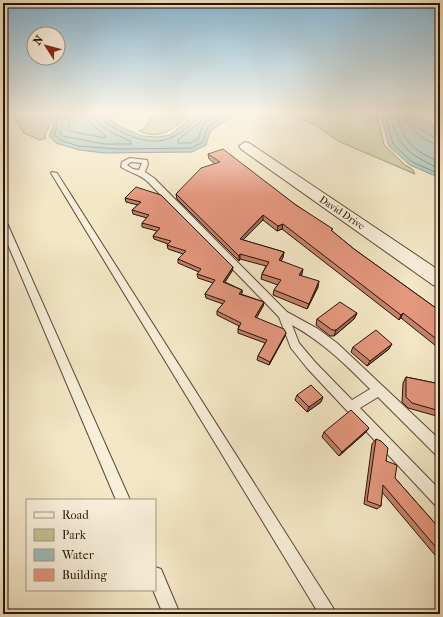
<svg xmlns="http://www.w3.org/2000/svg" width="443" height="617" font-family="'IM FELL French Canon',serif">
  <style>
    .green { fill: #c1c491; stroke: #746b4c }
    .water { fill: #9cbfb8; stroke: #6d7a71 }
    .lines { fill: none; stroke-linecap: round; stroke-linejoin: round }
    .shore { stroke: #616860; stroke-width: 1 }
    .service-casing { stroke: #5a4737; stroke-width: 2 }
    .minor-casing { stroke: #5a4737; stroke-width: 2 }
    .service { fill: #f8efda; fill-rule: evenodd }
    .minor { fill: #f8efda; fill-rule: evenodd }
    .wall { fill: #c3826c; stroke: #261207 }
    .shaded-wall { fill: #9f6a58; stroke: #261207 }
    .building { fill: #e3977d; stroke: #261207 }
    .labels { text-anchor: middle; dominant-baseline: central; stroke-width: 3; stroke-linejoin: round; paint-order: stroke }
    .far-street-label { font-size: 10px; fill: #261207; stroke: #f8efda }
  </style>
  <rect width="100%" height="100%" fill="#f4e7c6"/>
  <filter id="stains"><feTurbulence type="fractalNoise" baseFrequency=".005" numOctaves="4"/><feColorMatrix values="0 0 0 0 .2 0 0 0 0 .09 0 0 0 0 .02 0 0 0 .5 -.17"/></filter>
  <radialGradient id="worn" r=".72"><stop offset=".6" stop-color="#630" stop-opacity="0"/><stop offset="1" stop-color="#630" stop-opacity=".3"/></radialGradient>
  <path class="green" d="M3,112H39L50,125L44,136L46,138L40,140L24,133C19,125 14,113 3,114Z
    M154,112H193C177,126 161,142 139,131L144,129Z
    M288,112H376L384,145L405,165L412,169L415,174L338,141L315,125Z"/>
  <path class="water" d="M44,112H99L119,126L142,136L158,137L170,135L198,112H238L210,131L206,145L192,152L104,153L79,150L56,143L49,136L54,125Z
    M380,112H417L440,131V178L410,165L389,146Z"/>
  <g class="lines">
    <path class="shore" d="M49,112L58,124L54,135L63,141L78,146L118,149L191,148L203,142L207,128L231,112
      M55,112L63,123L60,134L62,136L104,144H131L130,141C116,134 97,129 92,112
      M63,112L68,120L69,131L105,138V135L89,122L86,112
      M97,112C101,121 110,125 118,130C143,143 165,148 188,126C193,122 197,118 200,112
      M205,112L202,120L178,140V143H190L198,139L203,124L222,112
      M384,112L393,144L412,162L440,174
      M389,112C398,147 408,154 440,169
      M396,112C403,142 412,150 440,162
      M404,112C407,128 424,142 440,145
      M410,112C413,125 427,136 440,139"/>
    <defs>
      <path id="service" d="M130,158L147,160L148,164L145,172L154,178L287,312L318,329L337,343L440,440V456L435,454L378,397L360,408L440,490V507L435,505L307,368L291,348L279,317L148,182C138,173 132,174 121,167L122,162ZM131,162L142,163L139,170L133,169L127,165ZM292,325C323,342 345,364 370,389L352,400L315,362L299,343Z
        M52,172L57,173L337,614H319L51,173Z
        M3,221L7,223L130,500H116L3,233Z
        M155,567L161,569L180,614H163L153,590H155Z"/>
      <path id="minor" d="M245,142L249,143L440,271V287L433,285L241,149L239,146Z"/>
    </defs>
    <use href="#service" class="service-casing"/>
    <use href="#minor" class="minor-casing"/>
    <use href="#service" class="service"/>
    <use href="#minor" class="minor"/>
  </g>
  <path class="wall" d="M208,154L296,205L333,232L354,249L440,311V343L436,346L401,318L399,320L282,229L277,231L263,220L243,240L284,252L283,257L281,261L302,274L301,276L318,287L307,309L273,295L274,290L278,285L261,279L262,274L266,266L240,259L239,261L177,199L176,194L215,164L209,159Z
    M136,187L233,267L232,271L225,282L242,290V293L241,294L264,302L263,306L256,318L286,333L285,336L269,365L257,360L258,356L265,343L238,333V329L239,326L217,315V311L223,304L206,298L205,294L213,283L198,278L197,274L199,272L178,263V259L183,254L168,249L167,245L168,244L154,239L153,236L157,231L142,227V223L147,218L133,214L132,210L138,205L126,202L125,198Z
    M357,313L354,319L334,336H330L316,325L317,319Z
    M353,347L389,349L367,366L351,352Z
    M406,377L440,384V417L408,408L402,402L403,383Z
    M297,395L321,402L307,412L295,400Z
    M369,428L365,433L339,456L322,437L324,432Z
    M376,439L395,478L440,529V561L382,492L381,506L377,509L364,504L372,444Z"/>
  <path class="shaded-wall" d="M263,215V220L239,244L240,239Z
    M283,224L282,229L277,231L278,226Z
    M284,252L283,257L279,265V260Z
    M240,254V259L239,261V256Z
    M233,267L232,271L223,285V282Z
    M303,269L302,274L298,280L299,275Z
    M319,281L318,287L307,309L309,304Z
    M242,290V293L239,297V294Z
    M264,302L263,306L255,321V317Z
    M357,313L354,319L334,336L336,330Z
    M403,313L401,318L399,320L401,315Z
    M286,333L285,336L269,365L270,362Z
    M439,341H440V343L436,346Z
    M392,344L389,349L367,366L370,361Z
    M323,397L321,402L307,412L309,407Z
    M369,428L365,433L339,456L342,452Z"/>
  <path class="building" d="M223,149L296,205L333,229L331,230L354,249L440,311V341H439L403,313L401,315L283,224L278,226L263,215L240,239L284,252L279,260L303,269L299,275L319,281L309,304L274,290L281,280L262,274L269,262L240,254L239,256L176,194L201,168L220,162L208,154Z
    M136,187L161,195L233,267L223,282L242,290L239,294L264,302L255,317L284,329L286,333L270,362L258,356L267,340L238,329L241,323L217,311L225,301L205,294L215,280L197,274L201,269L178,259L186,251L167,245L171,241L153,236L160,228L142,223L149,215L132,210L141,202L125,198Z
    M340,302L357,313L336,330H332L317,319Z
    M376,330L392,344L370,361L353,347Z
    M406,377L440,384V411L412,403L406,397Z
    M311,385L323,397L309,407L297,395Z
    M351,410L369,428L342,452L324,432Z
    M376,439L381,441L388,448L386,461L397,465L395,478L440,529V552L383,485L381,506L367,501Z"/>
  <linearGradient id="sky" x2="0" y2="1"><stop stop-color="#89b8d5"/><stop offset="0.57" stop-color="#faf4e5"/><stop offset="1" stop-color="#faf4e5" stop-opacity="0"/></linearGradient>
  <rect width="443" height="198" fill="url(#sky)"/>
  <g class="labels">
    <g class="far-street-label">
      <text transform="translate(342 213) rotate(34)">David Drive</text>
    </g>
  </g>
  <rect width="443" height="617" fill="none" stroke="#f4e7c6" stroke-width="16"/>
  <rect x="4" y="4" width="435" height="609" fill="none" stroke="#261207" stroke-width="2"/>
  <rect x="8" y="8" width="427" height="601" fill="none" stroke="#261207"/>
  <rect x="26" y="499" width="130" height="92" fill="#f8efda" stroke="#a49786"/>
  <rect x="34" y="512" width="20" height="6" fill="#f8efda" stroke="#a49786"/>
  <text x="62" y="519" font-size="12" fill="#261207">Road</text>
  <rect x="34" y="529" width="20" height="12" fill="#c1c491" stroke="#a49786"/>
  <text x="62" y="539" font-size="12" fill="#261207">Park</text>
  <rect x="34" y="549" width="20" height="12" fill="#9cbfb8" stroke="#a49786"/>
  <text x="62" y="559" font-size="12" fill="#261207">Water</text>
  <rect x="34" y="569" width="20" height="12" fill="#e3977d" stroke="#a49786"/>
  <text x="62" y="579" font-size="12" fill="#261207">Building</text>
  <g transform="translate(46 46) rotate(306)"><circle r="19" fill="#f8efda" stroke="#a49786"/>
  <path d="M0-3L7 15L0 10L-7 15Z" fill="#8f2418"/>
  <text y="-6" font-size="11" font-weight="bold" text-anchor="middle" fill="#261207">N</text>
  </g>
  <rect width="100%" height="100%" filter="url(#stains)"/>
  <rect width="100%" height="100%" fill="url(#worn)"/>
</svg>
